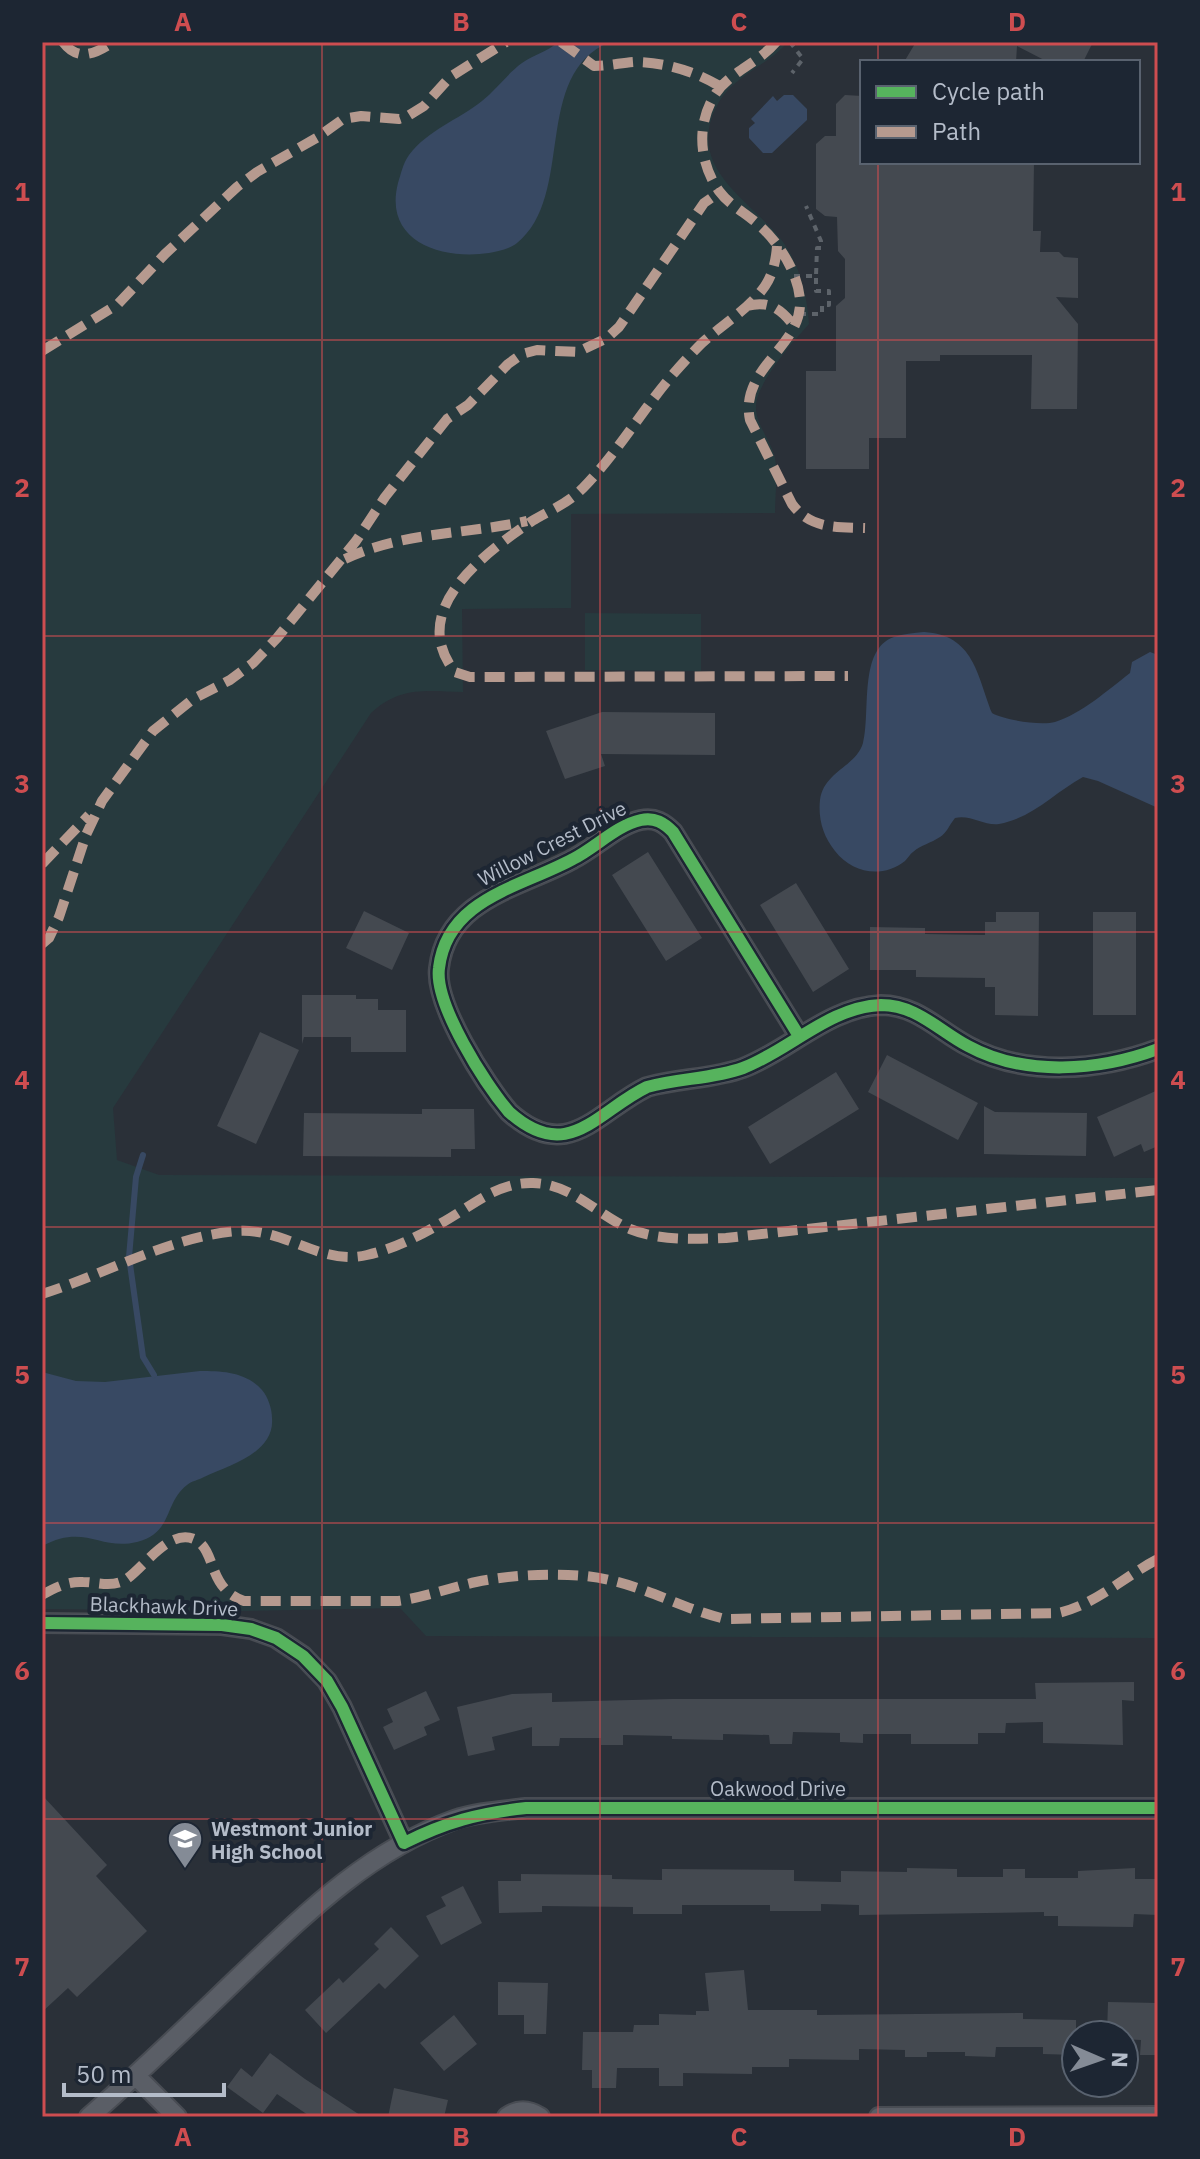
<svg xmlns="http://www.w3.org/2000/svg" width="1200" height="2159" font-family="'IBM Plex Sans',sans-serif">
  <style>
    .green { fill: #273a3e }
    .water { fill: #384963 }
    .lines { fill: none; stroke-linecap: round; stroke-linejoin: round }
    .stream { stroke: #384963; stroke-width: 6 }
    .building { fill: #444950 }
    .minor-casing { stroke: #484c53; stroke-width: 22 }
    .path { stroke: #5d636a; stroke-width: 4; stroke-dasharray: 6 6; stroke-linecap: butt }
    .minor { stroke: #5a5e66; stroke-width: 18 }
    .quiet { stroke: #b69a8f; stroke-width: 10; stroke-dasharray: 20 10; stroke-linecap: butt }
    .cycleway-casing { stroke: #1d2633; stroke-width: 17 }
    .cycleway { stroke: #56b35d; stroke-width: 12 }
    .grid { fill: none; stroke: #ce4d50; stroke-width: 2; stroke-opacity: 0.55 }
    .labels { text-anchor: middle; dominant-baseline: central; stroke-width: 8; stroke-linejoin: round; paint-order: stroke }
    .street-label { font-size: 20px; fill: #b4bcc9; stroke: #1d2633 }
    .poi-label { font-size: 20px; font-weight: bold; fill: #b4bcc9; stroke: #1d2633; text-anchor: start }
    .neatline { fill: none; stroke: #ce4d50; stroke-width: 3 }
    .grid-label { font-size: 26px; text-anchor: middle; font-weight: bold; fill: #ce4d50 }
  </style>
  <rect width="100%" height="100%" fill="#2a3038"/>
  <path class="green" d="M42,42H788C769,64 733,77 719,102C683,165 746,197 780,238C799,262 807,294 809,324C793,342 757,382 756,406C755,424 771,440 775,458C778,475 775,496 775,513L571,514V608L462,609L463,692C426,691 400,686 371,713L113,1108L117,1160L159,1175L1158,1178V1638L426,1636L400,1608L241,1611L42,1609Z
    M585,613L701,614V671L585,670Z"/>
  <path class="water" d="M558,42H610C531,74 576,196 517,243C510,249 498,251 489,253C442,260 383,242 398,183C401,174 403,163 409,155C428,130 458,120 482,101C496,90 507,74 522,63C533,55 547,52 558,42Z
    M784,95H793L807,109V120L772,153H763L749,138V128L755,123L751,119L773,96L777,101Z
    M924,632C974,635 977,675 992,713C1004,720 1041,726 1055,722C1081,714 1108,690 1130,673L1132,662L1150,652L1158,655V808L1098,781L1083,777C1055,792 1033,818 999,824C984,826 970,814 955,818C950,824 946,834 940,837C931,843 921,845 913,852C910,854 908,858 905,861C882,879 852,873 835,851C823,836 818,819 820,800C824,771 856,767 863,743C871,713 858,649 894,637C903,634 914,633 924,632Z
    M200,1371C223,1371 246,1372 262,1390C268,1397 272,1409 272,1418C275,1453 230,1465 204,1477C199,1480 191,1481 187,1485C163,1504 174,1532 137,1542C100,1551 85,1523 42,1546V1372L76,1381L105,1382Z"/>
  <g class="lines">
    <path class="stream" d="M143,1155L136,1177L129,1257L143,1357L154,1375"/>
  </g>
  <path class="building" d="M916,42H1093L1083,62H1048L1017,46L1016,62H904Z
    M845,95L862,96V162H1034L1033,231H1041L1040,252H1059L1064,257L1078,258V298L1056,297L1078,324L1077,409H1031L1032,355H940V361H906V438H869V469H806V371H836V306L845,298V259L838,251L837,217L825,216L816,209V144L825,136H836V104Z
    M602,712L715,713V755L601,754L605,766L565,779L546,731Z
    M648,852L702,938L666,961L612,875Z
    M796,883L849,969L813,992L760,905Z
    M364,911L409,933L392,970L346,948Z
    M996,912H1039L1038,1016L995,1015V987H985V978L916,977V970H870V927L925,928V934L985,935V922H996Z
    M1093,912H1136V1015H1093Z
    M302,995H356V999H378V1010H406V1052H351V1037H304L302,1044Z
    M260,1032L299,1050L256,1144L217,1126Z
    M887,1055L978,1103L958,1140L868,1092Z
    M836,1072L859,1109L770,1164L748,1127Z
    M1158,1090V1146L1144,1152L1141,1144L1114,1157L1097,1117Z
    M984,1106L995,1112L1087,1113L1086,1156L984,1154Z
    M422,1109H474L475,1149H451V1157L303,1156L304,1113L422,1114Z
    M1134,1682V1701L1122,1700L1123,1745L1043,1743V1722L1006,1723L1005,1733H978V1744H911V1734H863V1743L840,1742V1733L793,1732L792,1744H770L769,1735L723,1734V1740L672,1739V1736L623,1735V1745H601V1738H560L559,1746H532V1727L492,1737L495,1750L468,1756L457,1707L512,1694L552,1693V1702L672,1699H1036L1035,1683Z
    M426,1691L440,1720L424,1727L427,1735L394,1750L383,1727L393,1722L387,1709Z
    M42,1795L107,1865L96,1876L147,1931L77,1997L68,1988L42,2012Z
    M907,1868L957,1869V1877H1003V1869H1025V1878H1078V1871L1135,1868V1879H1158V1915L1134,1914L1133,1927L1058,1926V1916H1044V1912L859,1915V1905L821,1904V1911H770V1905H682V1914H633V1907L542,1906V1912L499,1913L498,1881H521V1874L612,1875V1879L662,1880V1869L794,1870V1881L841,1882V1871L907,1872Z
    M463,1886L482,1923L441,1945L426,1916L446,1906L441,1897Z
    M391,1927L419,1956L385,1989L379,1983L326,2033L305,2010L339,1978L343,1983L379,1949L374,1944Z
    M744,1970L748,2010H817V2015L1023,2013V2019L1076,2020V2055L1043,2054V2047H996L995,2057L965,2056V2052H927V2057H905V2050L859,2049V2060L789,2059V2067H752V2074L683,2073V2086H659V2068H617L616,2088H592V2070H582L583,2032H633L634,2025H659V2014L696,2015V2011H709L705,1973Z
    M498,1982L548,1983L546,2034H524V2015H498Z
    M1108,2002L1158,2003V2055H1140L1141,2040L1124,2039V2035H1107Z
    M454,2015L477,2044L444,2071L420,2043Z
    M270,2053L305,2079L363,2117H311L277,2094L263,2113L227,2087L241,2068L252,2077Z
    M394,2088L448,2100L444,2117H388Z"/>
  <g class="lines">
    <defs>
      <path id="minor" d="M799,1036L673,832C664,823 655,817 641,820C617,825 595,848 573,859C522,887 447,898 439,968C434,1004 485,1084 509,1112C568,1165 597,1111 647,1087C679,1078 713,1079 743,1068C790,1050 829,1007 881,1005C917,1005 939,1031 968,1046C1025,1077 1099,1071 1158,1049
        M42,1623L222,1625L251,1629L276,1638L303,1656L327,1681L342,1707L404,1843
        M136,2076L177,2117
        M89,2117C141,2072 190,2024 240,1976C304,1915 368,1851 454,1820C477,1812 502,1811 526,1808H1158
        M507,2117C518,2109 529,2110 540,2117
        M879,2117L1158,2116"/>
    </defs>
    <use href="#minor" class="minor-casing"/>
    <path class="path" d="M790,42L803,59L792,73
      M794,276H816L817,248H821V241L806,206
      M800,314H822V305H829V291H816V277"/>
    <use href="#minor" class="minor"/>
    <path class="quiet" d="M63,42C78,62 95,54 113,42
      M561,42L594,66C608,66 620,63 633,62C664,62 695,71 721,87
      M776,42C758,64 726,73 713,98C696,128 700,164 719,191C730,206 748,214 761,227C780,244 799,275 800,301C802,347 739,368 750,420L792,504C810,529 836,527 865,528
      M777,246C776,260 773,274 765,286C749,309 723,324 702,343C691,354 679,367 669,379C639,415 616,454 583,488C567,504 550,510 532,521C485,553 406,610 455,672L470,677L848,676
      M747,306C769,300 781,309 794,326
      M42,351L118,304L165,254L237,187L257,172L318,137L343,119L361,116L399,119L408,116L424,106L450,77L506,42
      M345,559C405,531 464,535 527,521
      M42,864L89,815
      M42,944L49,938L59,917L86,835L102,801L153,731L193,699L230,680L253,663L277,638L356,541L385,497L447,419L468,405L508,364L522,354L537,350L578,352L607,338L619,327L704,203L720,192
      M42,1294C106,1274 171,1236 238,1231C285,1228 321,1266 367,1255C394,1249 421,1235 445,1221C473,1205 498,1182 533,1183C572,1184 596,1214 630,1229C660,1241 694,1239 726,1238L1158,1190
      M42,1595C54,1588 68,1581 83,1582C97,1582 111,1588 125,1580C143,1569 170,1526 196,1540C217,1552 207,1588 244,1601H398C425,1597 449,1588 476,1582C510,1575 550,1573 585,1576C637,1581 676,1607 725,1619L1058,1613C1095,1605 1125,1576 1158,1559"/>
    <defs>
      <path id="cycleway" d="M799,1036L673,832C664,823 655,817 641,820C617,825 595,848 573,859C522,887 447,898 439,968C434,1004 485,1084 509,1112C568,1165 597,1111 647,1087C679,1078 713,1079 743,1068C790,1050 829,1007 881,1005C917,1005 939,1031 968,1046C1025,1077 1099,1071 1158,1049
        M42,1623L222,1625L251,1629L276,1638L303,1656L327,1681L342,1707L404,1843C446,1822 479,1813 526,1808H1158"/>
    </defs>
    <use href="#cycleway" class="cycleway-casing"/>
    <use href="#cycleway" class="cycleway"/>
  </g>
  <path class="grid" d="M322,42V2117M600,42V2117M878,42V62M878,162V2117M42,340H1158M42,636H1158M42,932H1158M42,1227H1158M42,1523H1158M42,1819H1158"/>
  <defs>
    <symbol id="school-pin" viewBox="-11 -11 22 30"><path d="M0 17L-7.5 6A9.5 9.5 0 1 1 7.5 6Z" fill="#848b96" stroke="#1d2633"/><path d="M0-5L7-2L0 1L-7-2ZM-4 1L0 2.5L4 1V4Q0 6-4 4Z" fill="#fff"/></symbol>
  </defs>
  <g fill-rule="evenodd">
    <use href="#school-pin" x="165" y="1819" width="40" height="54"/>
  </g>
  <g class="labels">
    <g class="street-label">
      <text transform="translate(552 843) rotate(-27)">Willow Crest Drive</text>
      <text transform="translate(164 1606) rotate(2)">Blackhawk Drive</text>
      <text x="778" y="1788">Oakwood Drive</text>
    </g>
    <g class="poi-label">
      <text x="211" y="1828">Westmont Junior<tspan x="211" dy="23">High School</tspan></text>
    </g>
  </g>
  <rect width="1200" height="2159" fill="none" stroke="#1d2633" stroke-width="88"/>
  <rect x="860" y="60" width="280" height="104" fill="#1d2633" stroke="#59626f" stroke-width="2"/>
  <rect x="876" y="86" width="40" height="12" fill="#56b35d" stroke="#59626f" stroke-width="2"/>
  <text x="932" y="100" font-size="24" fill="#b4bcc9">Cycle path</text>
  <rect x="876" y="126" width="40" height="12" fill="#b69a8f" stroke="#59626f" stroke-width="2"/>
  <text x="932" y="140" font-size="24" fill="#b4bcc9">Path</text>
  <g transform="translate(1100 2059) rotate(92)"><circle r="38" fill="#1d2633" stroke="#59626f" stroke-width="2"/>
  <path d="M0-6L14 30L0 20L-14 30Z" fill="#848b96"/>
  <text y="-12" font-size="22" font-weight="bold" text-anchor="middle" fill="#b4bcc9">N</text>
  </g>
  <path d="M64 2083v12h160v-12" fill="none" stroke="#b4bcc9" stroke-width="4"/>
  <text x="76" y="2083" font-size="24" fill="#b4bcc9" stroke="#1d2633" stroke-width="6" paint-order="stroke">50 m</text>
  <rect x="44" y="44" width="1112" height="2071" class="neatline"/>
  <g class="grid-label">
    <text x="183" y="31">A</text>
    <text x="461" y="31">B</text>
    <text x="739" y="31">C</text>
    <text x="1017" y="31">D</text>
    <text x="22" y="201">1</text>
    <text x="1178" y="201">1</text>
    <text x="22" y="497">2</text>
    <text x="1178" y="497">2</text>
    <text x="22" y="793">3</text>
    <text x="1178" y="793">3</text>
    <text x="22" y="1089">4</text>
    <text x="1178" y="1089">4</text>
    <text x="22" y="1384">5</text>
    <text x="1178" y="1384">5</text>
    <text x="22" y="1680">6</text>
    <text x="1178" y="1680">6</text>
    <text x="22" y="1976">7</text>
    <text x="1178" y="1976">7</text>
    <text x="183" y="2146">A</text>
    <text x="461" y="2146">B</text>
    <text x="739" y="2146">C</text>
    <text x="1017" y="2146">D</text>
  </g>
</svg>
